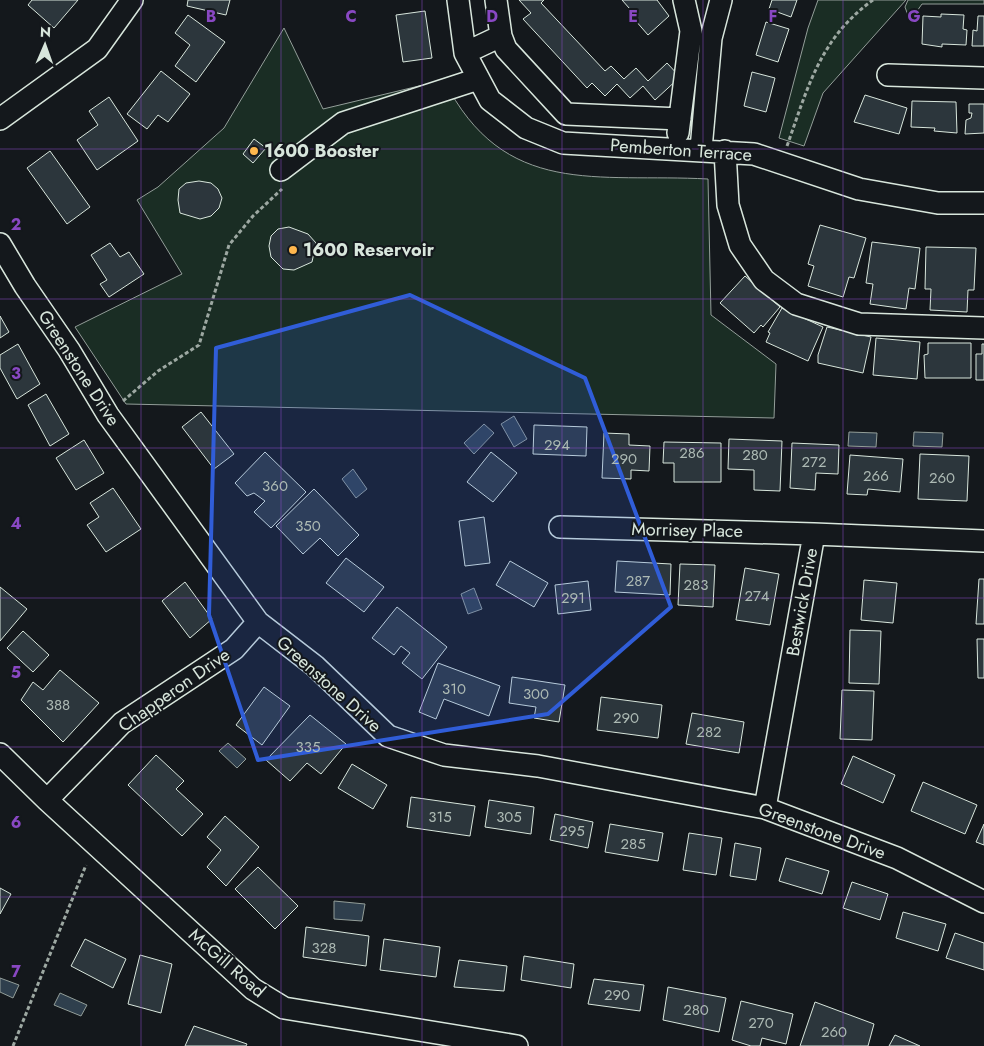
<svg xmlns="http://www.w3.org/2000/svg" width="984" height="1046" font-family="Jost,sans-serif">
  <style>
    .green { fill: #1a2d24; stroke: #939e99 }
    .water { fill: #2f3f4d; stroke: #939e99 }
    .building { fill: #2c363c; stroke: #d8e6dc }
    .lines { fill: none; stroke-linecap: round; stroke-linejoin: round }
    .minor-casing { stroke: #d8e6dc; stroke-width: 24 }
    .path { stroke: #9da8a2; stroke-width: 3; stroke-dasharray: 4 2.5; stroke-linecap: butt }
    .minor { stroke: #14181c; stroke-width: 21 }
    .marked { fill: #305dd8; fill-opacity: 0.2; stroke: #305dd8; stroke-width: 4; stroke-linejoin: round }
    .grid { fill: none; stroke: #8948c3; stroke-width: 1; stroke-opacity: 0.55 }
    .poi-dot { fill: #ffb74d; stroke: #14181c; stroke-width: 2 }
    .labels { text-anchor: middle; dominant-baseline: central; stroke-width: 4; stroke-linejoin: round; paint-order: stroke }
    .number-label { font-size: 15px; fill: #adbab4 }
    .street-label { font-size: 18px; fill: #d8e6dc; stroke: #14181c }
    .poi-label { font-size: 18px; font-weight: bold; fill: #d8e6dc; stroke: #14181c; text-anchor: start }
    .grid-label { font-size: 16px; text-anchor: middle; font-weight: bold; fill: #8948c3; stroke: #14181c; stroke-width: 4; stroke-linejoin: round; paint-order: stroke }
  </style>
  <rect width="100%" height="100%" fill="#14181c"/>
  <path class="green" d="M818,0H906L823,93L804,146L779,138L808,28Z
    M908,0H984V4H922L910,21L905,7Z
    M284,28L323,109L444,80C504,199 597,173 708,179L711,315L776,364L774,418L126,404L75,327L182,274L137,200L158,187L224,128Z"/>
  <path class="water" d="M514,416L527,439L514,447L501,424Z
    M484,424L494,433L474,454L464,443Z
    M849,432L877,433L876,447L848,446Z
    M914,432L943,433L942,447L913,446Z
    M353,469L367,489L356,498L342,479Z
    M474,588L482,609L468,614L461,594Z
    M228,743L246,759L237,768L219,751Z
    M334,901L365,904L362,921L334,919Z
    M0,978L19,985L13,998L0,992Z
    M60,993L87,1005L81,1016L54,1005Z"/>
  <path class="building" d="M32,0H78L54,28L28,5Z
    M188,0H230L226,15L187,6Z
    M519,0H544L541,3L605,71L611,66L624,79L636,68L648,81L667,63L680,77L655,100L643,86L630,98L617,84L605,96L592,83L587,88L523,19L531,13Z
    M622,0H657L669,16L648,35L635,20L637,17Z
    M772,0H797L791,17L769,9Z
    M425,11L432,58L403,62L396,15Z
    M941,14L964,15L963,29L967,30L966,45L942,44V47L922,44L923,16L941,17Z
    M188,15L225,42L196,82L175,66L190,45L175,33Z
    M978,16H984V46H972L973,30L977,31Z
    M766,22L789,29L778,62L756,55Z
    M161,71L190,94L168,122L158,115L147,129L127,114Z
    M752,72L775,78L766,112L744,106Z
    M865,95L907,108L899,134L854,122Z
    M109,97L138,141L97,170L77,140L98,125L89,111Z
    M912,101L956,102L957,133L934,131L935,128L911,127Z
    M969,104H984V133L965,134L966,120L971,118L972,113H969Z
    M254,139L266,148L253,163L243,154Z
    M50,151L90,207L67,224L27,168Z
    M199,181L211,183L218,189L222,198L219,208L211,216L200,219L180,213L178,200L179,189L186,183Z
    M820,225L866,238L854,278L849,277L843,297L808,286L814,266L808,264Z
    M289,227L308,234L316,243L312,262L294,270L283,269L271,257L269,246L271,236L278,229Z
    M872,242L920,248L915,289L909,288L906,309L870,304L873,284L866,283Z
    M110,243L120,257L129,252L144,274L109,297L100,284L107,280L91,255Z
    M926,247L976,248L974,290H968L967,312L930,310L931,289H925Z
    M745,276L780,307L763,327L761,325L754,333L720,303Z
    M782,308L823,327L808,361L766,342L770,333L768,332Z
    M0,316L9,332L0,338Z
    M827,327L871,337L863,373L818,363V355Z
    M876,338L920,342L917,379L873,375Z
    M928,343H971V378H925L924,355L928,354Z
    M18,344L40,384L17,399L0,368V355Z
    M982,344H984V380H976V354H982Z
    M46,394L69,434L50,446L28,405Z
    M201,412L234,454L214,469L182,427Z
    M534,425L587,427L586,456L533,454Z
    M604,433L629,434V445L650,446L649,471L631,470V479L602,478Z
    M729,439L782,441L780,491L754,490V470L728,469Z
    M84,440L104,473L76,490L56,458Z
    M664,442L721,443V482H674V463H663Z
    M792,443L839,445L838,474L816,473L815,490L790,488Z
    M265,452L306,492L271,528L254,512L265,501L254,493L247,496L235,483Z
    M491,452L517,473L493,502L467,482Z
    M920,454L969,456L967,501L918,499Z
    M850,455L903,459L900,492L868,489L867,495L847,494Z
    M113,488L141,529L106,552L87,525L99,517L90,503Z
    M314,489L359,535L338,556L320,538L303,554L276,526Z
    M484,517L490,563L465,566L459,521Z
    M346,558L384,587L364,612L326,583Z
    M510,561L548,583L534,607L496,585Z
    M617,561L671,564L670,595L615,592Z
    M680,564L715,565L713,607L678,605Z
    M745,568L779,574L770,625L736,620Z
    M979,579H984V624H976Z
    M864,580L897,583L893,623L861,620Z
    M588,581L591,610L558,614L555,585Z
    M185,582L212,619L190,638L162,601Z
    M0,587L27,609L0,641Z
    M397,607L447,647L422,679L402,663L410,653L401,646L394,655L372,638Z
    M850,630L881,631L879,684L849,683Z
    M23,631L49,655L33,672L7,648Z
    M977,639H984V678H978Z
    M438,663L500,686L489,716L444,699L436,719L419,712Z
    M60,670L99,703L63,742L21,700L33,682L43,690Z
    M512,677L565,685L559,722L534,718L536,707L509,703Z
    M264,687L290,706L262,745L236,725Z
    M842,690L874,691L872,740L840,739Z
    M601,697L662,705L658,738L597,730Z
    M692,713L744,722L739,753L686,744Z
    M310,715L346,744L321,774L307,763L290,781L266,760Z
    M156,755L184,781L176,789L203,814L182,836L128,785Z
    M853,756L895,775L883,803L841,784Z
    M352,764L387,785L373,809L338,788Z
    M923,782L977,805L965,834L911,811Z
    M411,797L475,806L470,836L407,827Z
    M489,800L534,807L531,834L485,827Z
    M555,814L593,822L588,848L550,840Z
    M225,816L259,847L226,886L207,867L221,850L207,837Z
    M610,824L663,833L658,861L605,852Z
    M984,824V845L976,842Z
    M689,833L722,838L716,875L683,870Z
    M735,843L761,848L756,880L730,876Z
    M786,858L829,871L822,894L779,881Z
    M258,867L298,906L275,929L235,889Z
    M852,882L888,894L880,920L843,908Z
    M0,888L11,894L0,914Z
    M903,912L946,924L938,951L896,938Z
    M306,927L369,936L366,966L303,957Z
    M955,933L984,943V970L946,958Z
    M85,939L126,959L113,988L71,966Z
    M384,939L440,947L436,977L380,970Z
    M140,955L172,964L161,1013L128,1004Z
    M524,956L574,964L571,988L521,980Z
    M459,960L507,966L504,991L454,987Z
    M594,979L644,985L640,1011L588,1004Z
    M668,987L726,998L719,1032L663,1020Z
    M741,1001L793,1014L786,1044L762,1038L760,1046H751L732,1040Z
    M815,1002L874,1024L868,1046H800Z
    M194,1026L247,1044L246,1046H185Z
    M895,1035L920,1046H889Z"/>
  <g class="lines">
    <defs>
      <path id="minor" d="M458,0L465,53L490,100L526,128L563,143L754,154L859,189L938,203H984
        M496,0L501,36L506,49L566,114L680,119
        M465,53L501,36
        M888,75L984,78
        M0,119L97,49L132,0
        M678,133L691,31L684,0
        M701,149L711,38L721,0
        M725,151L728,205L740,245L764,280L796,304L859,324L984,328
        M281,170L343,123L478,79
        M0,244L25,286L69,350L108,415L258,622L315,666L388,736L444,755L538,766L765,808L897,858L984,902
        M560,527L814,534
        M0,754L47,800L253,989L284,1008L517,1046
        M47,800L122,723L234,649L258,622
        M765,808L814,534L984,541"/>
    </defs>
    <use href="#minor" class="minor-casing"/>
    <path class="path" d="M787,146C808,87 820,38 873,0
      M123,401L158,371L199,345L229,245L253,216L282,189
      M13,1046L86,865"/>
    <use href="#minor" class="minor"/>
  </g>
  <path class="marked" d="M410,295L585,378L671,607L548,714L258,760L209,615L216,348Z"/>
  <path class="grid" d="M141,0V1046M281,0V1046M422,0V1046M562,0V1046M703,0V1046M843,0V1046M0,149H984M0,299H984M0,448H984M0,598H984M0,747H984M0,897H984"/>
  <g class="poi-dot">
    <circle cx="254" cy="151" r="5"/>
    <circle cx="293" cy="250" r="5"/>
  </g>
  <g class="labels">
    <g class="number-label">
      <text x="557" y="445">294</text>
      <text x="692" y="453">286</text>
      <text x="755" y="455">280</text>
      <text x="624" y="459">290</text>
      <text x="814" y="462">272</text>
      <text x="876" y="476">266</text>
      <text x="942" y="478">260</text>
      <text x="275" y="486">360</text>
      <text x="308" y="526">350</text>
      <text x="638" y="581">287</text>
      <text x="696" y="585">283</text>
      <text x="757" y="596">274</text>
      <text x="573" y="598">291</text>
      <text x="454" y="689">310</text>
      <text x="536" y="694">300</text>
      <text x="58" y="705">388</text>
      <text x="626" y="718">290</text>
      <text x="709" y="732">282</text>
      <text x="308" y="747">335</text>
      <text x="440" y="817">315</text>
      <text x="509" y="817">305</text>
      <text x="572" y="831">295</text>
      <text x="633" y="844">285</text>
      <text x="324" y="948">328</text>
      <text x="617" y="995">290</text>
      <text x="696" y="1010">280</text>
      <text x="761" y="1023">270</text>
      <text x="834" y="1032">260</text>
    </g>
    <g class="street-label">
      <text transform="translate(681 150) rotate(4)">Pemberton Terrace</text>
      <text transform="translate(79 368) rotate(57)">Greenstone Drive</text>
      <text transform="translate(687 530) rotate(1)">Morrisey Place</text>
      <text transform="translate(802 602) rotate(-80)">Bestwick Drive</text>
      <text transform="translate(329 684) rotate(42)">Greenstone Drive</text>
      <text transform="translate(174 690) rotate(-35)">Chapperon Drive</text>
      <text transform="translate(822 831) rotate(20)">Greenstone Drive</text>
      <text transform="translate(227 963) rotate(41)">McGill Road</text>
    </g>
    <g class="poi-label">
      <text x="264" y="151">1600 Booster</text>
      <text x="303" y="250">1600 Reservoir</text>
    </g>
  </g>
  <g class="grid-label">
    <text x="211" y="22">B</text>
    <text x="351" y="22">C</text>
    <text x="492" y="22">D</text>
    <text x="633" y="22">E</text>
    <text x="773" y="22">F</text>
    <text x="914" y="22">G</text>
    <text x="16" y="230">2</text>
    <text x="16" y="379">3</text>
    <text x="16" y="529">4</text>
    <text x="16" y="678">5</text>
    <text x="16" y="828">6</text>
    <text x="16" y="977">7</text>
  </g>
  <g transform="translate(45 45) rotate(2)" stroke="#14181c" stroke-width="4" paint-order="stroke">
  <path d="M0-4L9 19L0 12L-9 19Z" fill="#d8e6dc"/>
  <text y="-8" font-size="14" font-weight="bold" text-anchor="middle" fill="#d8e6dc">N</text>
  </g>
</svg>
